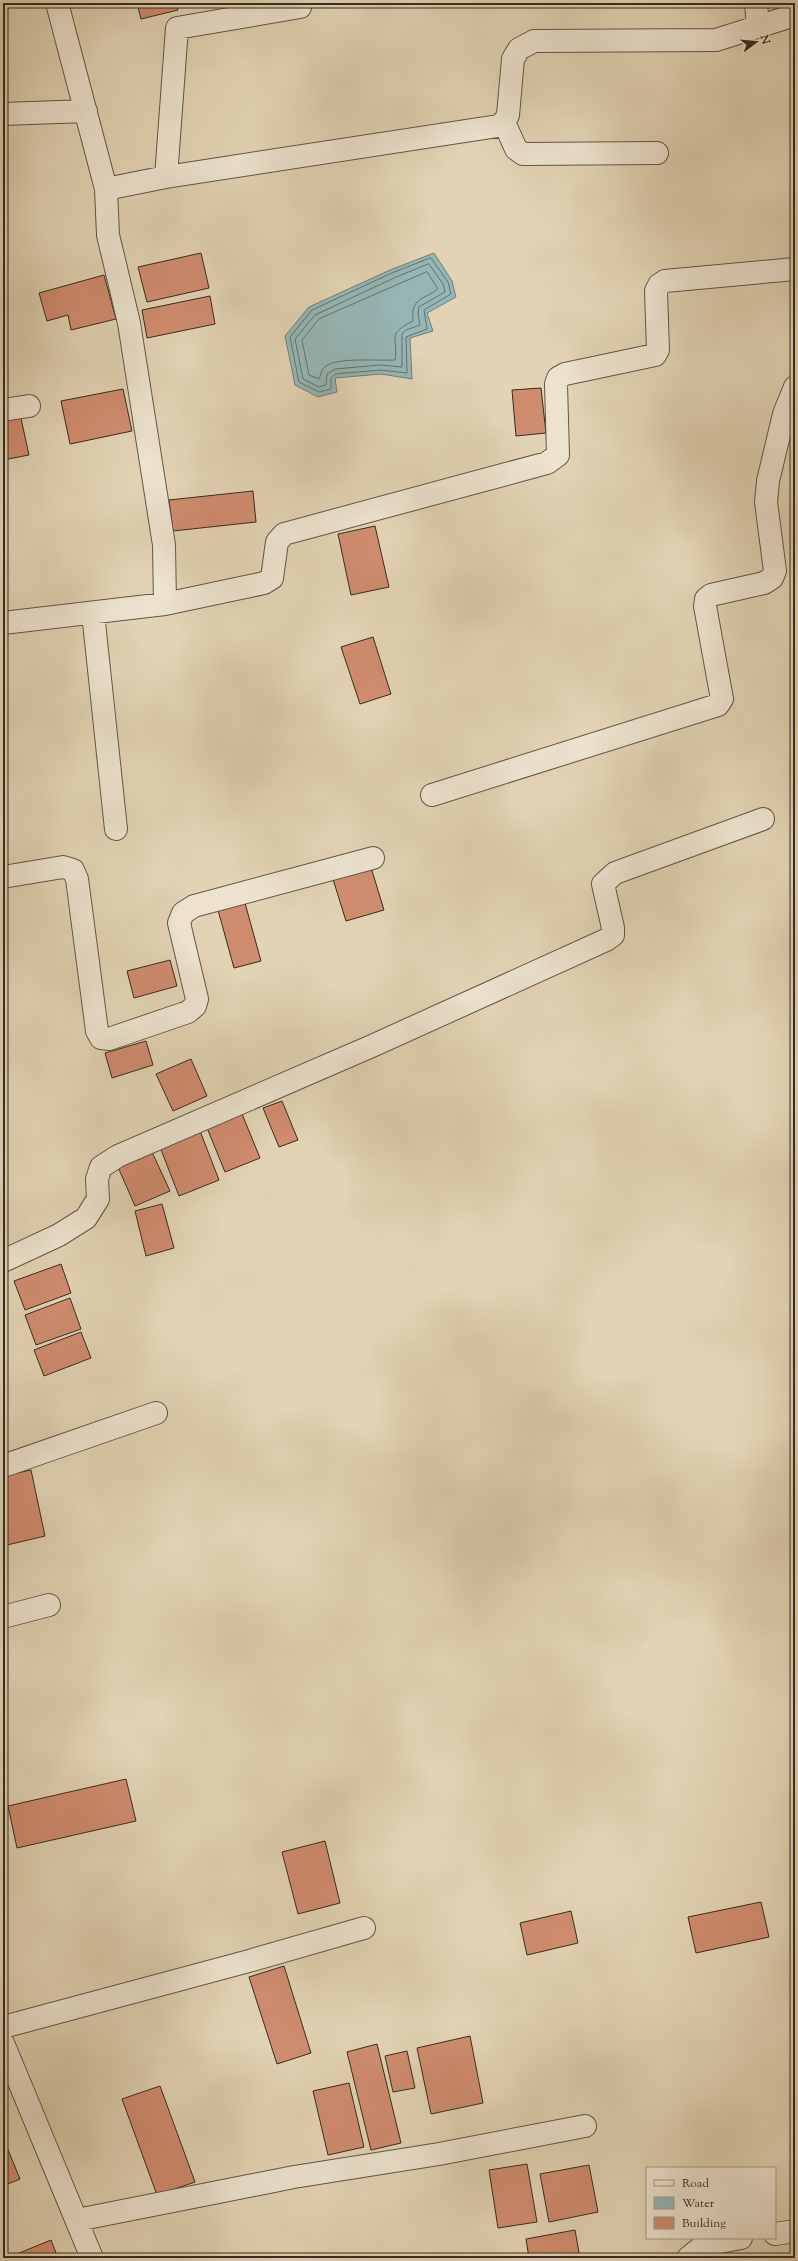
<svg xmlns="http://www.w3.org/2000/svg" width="798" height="2261" font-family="'Sorts Mill Goudy',serif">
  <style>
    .water { fill: #96b6b5; stroke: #6f7f7a }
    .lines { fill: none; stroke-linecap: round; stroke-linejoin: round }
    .shore { stroke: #65716c; stroke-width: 1 }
    .building { fill: #d08c6f; stroke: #342c22 }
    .minor-casing { stroke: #605646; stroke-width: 24 }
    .minor { stroke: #ece2ce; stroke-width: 22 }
  </style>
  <rect width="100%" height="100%" fill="#e2d3b4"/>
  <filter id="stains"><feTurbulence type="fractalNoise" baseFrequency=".005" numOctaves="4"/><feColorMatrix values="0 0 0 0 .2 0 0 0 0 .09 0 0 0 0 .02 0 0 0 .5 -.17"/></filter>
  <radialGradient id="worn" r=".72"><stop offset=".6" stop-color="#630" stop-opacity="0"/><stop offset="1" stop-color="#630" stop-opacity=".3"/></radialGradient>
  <path class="water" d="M434,253L452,281L456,297L427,313L433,331L410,338L412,379L381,374L335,378L337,392L318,397L295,385L285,336L309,307L390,270Z"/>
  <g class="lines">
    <path class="shore" d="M431,258L448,282L451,294L424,310L427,329L406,337L407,373L381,370L335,374L331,378V389L319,392L299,382L290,337L312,310L392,273Z
      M429,264L443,284L445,292L419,307L418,314L420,325L406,330L402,334V367L381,365L335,369L327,374L326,385L319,387L303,379L295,339L315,315L394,278Z
      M427,272L438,289C422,301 411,297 413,321C385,335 399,337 395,360C380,361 338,357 326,366C321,369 321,375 319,379L309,375L302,340L319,319Z"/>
  </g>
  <path class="building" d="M137,3H176L178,10L141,19Z
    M201,253L209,288L147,302L138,267Z
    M104,275L116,319L71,330L68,315L47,321L39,293Z
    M210,296L215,324L147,338L142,310Z
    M541,388L546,433L516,436L512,390Z
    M123,389L132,431L70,444L61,401Z
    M20,414L29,455L3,460V418Z
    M253,491L256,522L173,531L169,500Z
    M375,526L389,587L351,595L338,534Z
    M373,637L391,694L360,704L341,647Z
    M370,864L384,910L346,921L332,876Z
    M245,903L261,961L234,968L218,910Z
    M170,960L177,986L134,998L127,971Z
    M146,1041L153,1065L112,1078L105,1053Z
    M191,1059L207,1096L173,1111L156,1074Z
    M282,1101L298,1140L279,1147L263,1108Z
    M240,1109L260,1158L225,1172L205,1123Z
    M200,1131L219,1180L179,1196L160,1147Z
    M151,1150L170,1191L135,1206L117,1165Z
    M162,1204L174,1248L146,1256L135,1211Z
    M61,1264L71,1293L25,1310L14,1281Z
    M70,1298L81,1329L36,1345L25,1315Z
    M81,1332L91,1358L44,1376L34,1350Z
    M31,1470L45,1536L7,1545L3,1525V1476Z
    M126,1779L136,1821L17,1848L8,1806Z
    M325,1841L340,1903L298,1914L282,1852Z
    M761,1902L769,1937L696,1953L688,1917Z
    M571,1911L578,1943L527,1955L520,1923Z
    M284,1966L311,2053L277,2064L249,1977Z
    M470,2036L483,2103L431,2114L417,2048Z
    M377,2044L401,2143L371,2150L347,2052Z
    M407,2051L415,2088L393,2092L385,2056Z
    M349,2083L364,2147L328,2155L313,2091Z
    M160,2086L195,2182L157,2195L122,2099Z
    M4,2140L20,2179L3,2186V2141Z
    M527,2164L537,2222L498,2228L489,2170Z
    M589,2165L598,2212L549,2222L540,2174Z
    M575,2230L580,2258H529L526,2239Z
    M51,2240L58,2258H7Z"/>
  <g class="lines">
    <defs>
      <path id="minor" d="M57,3L106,189
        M756,3L758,27
        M3,114L86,111
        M504,122L516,149L523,154L657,153
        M166,177L177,28L300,7L301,3
        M3,410L29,406
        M165,604L264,583L272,578L277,542L284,534L547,463L558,455L556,384L558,378L565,374L655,355L658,350L656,291L659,285L665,281L795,269
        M93,613L116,829
        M3,623L165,604L164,545L129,323L108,235L106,189L166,177L498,126L504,122L508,115L513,59L519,49L534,41L716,40L795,15
        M432,795L718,705L722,699L705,606L706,599L711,595L764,583L772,578L775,571L766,502L768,481L784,414L795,387
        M3,877L63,867L73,870L77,879L97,1031L101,1038L109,1039L188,1012L195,1006L197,999L179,923L183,913L194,906L373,858
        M3,1261L59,1235L86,1218L98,1199L97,1179L101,1167L118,1156L372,1046L606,940L613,935V928L603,884L615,873L763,819
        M3,1466L156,1413
        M3,1617L49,1605
        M3,2027L249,1961L364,1928
        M3,2043L92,2258
        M77,2220L294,2177L439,2154L585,2126
        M775,2234L795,2231
        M688,2258L704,2245L741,2238"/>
    </defs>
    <use href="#minor" class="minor-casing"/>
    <use href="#minor" class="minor"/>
  </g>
  <rect width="798" height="2261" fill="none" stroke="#e2d3b4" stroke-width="16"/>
  <rect x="4" y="4" width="790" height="2253" fill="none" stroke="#342c22" stroke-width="2"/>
  <rect x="8" y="8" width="782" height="2245" fill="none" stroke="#342c22"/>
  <rect x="646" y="2167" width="130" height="72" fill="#ece2ce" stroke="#a29989"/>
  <rect x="654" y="2180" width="20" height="6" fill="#ece2ce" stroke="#a29989"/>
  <text x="682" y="2187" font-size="12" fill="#342c22">Road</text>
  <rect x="654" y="2197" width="20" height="12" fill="#96b6b5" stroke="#a29989"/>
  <text x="682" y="2207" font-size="12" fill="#342c22">Water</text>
  <rect x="654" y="2217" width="20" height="12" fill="#d08c6f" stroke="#a29989"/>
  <text x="682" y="2227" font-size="12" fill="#342c22">Building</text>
  <g transform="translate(756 42) rotate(74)" stroke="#ece2ce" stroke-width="3" paint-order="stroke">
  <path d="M0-3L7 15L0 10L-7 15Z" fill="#342c22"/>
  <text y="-6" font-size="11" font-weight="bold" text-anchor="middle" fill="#342c22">N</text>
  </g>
  <rect width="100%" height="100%" filter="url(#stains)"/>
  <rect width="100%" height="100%" fill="url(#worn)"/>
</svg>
